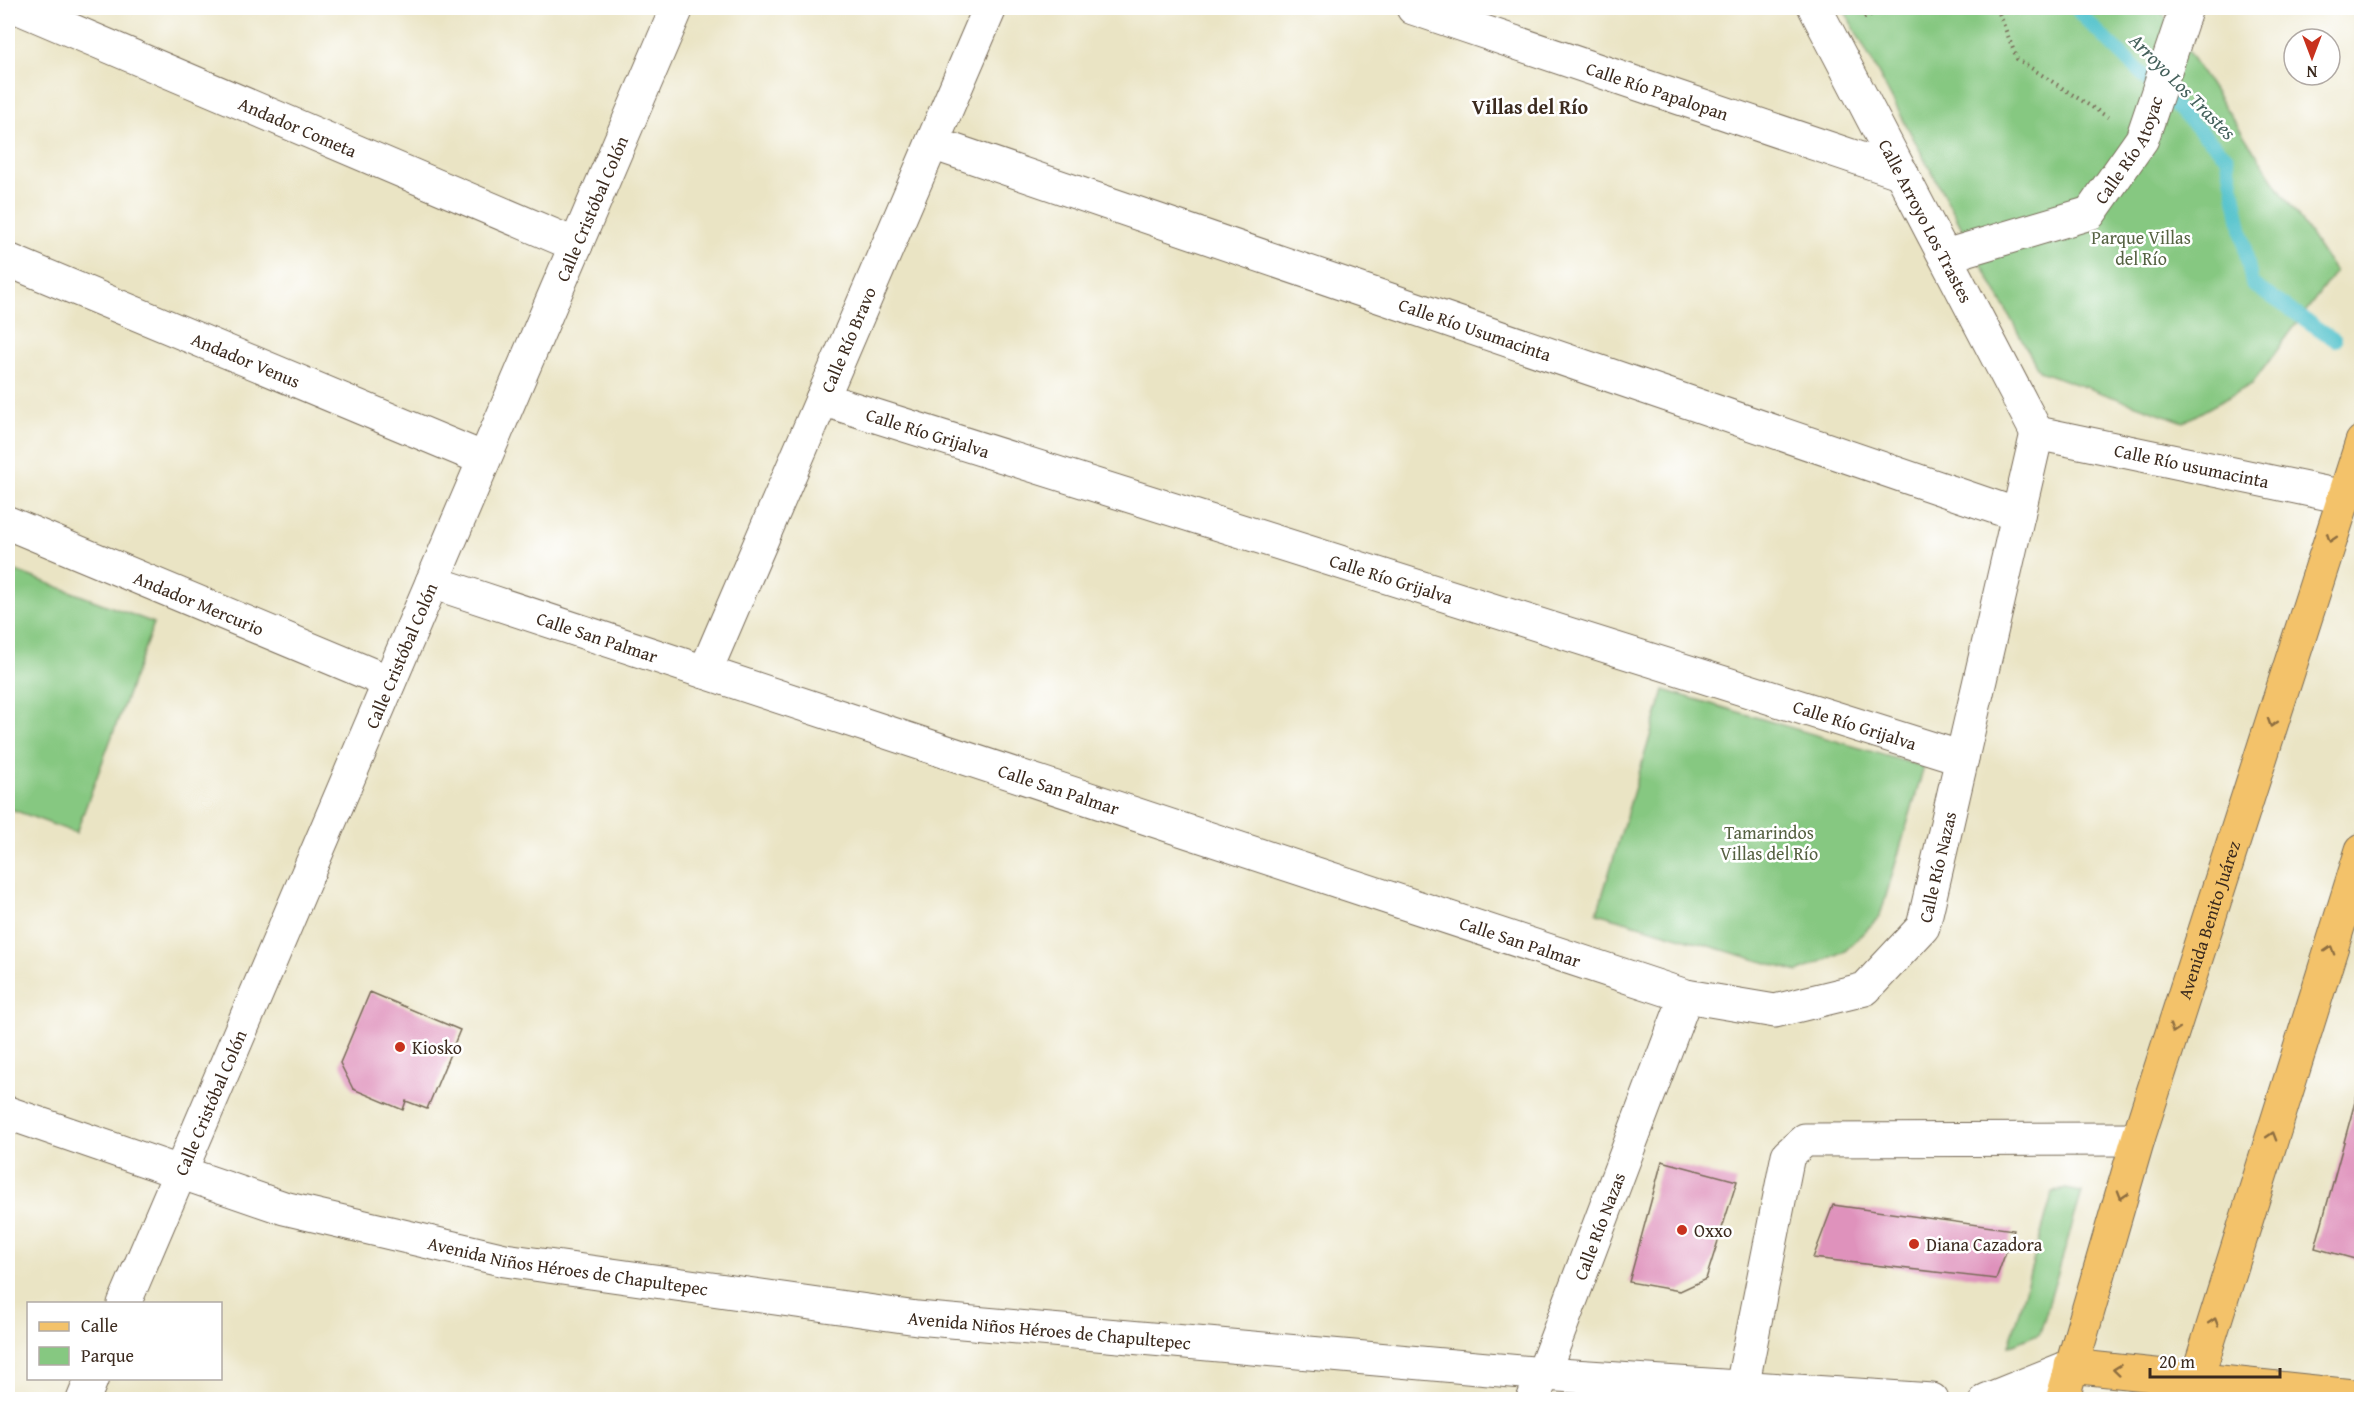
<svg xmlns="http://www.w3.org/2000/svg" width="2369" height="1407" font-family="'Gentium Book Plus',serif">
  <style>
    .green { fill: #86c881; stroke: #607950; stroke-width: 1.5 }
    .lines { fill: none; stroke-linecap: round; stroke-linejoin: round }
    .stream { stroke: #55c3cc; stroke-width: 14 }
    .building { fill: #df92bc }
    .minor-casing { stroke: #786b58; stroke-width: 35 }
    .major-casing { stroke: #786b58; stroke-width: 35 }
    .path { stroke: #786b58; stroke-width: 4; stroke-dasharray: 1.5 4.5; stroke-linecap: butt }
    .minor { stroke: #fff; stroke-width: 33 }
    .major { stroke: #f3c26a; stroke-width: 33 }
    .oneway { stroke: #8e6e40 }
    .poi-dot { fill: #c8321e; stroke: #fff; stroke-width: 2 }
    .labels { text-anchor: middle; dominant-baseline: central; stroke-width: 5; stroke-linejoin: round; paint-order: stroke }
    .street-label { font-size: 18px; fill: #3b2a1e; stroke: #fff }
    .park-label { font-size: 18px; fill: #556141; stroke: #fff }
    .poi-label { font-size: 18px; fill: #3b2a1e; stroke: #fff; text-anchor: start }
    .water-label { font-size: 20px; font-style: italic; fill: #44605b; stroke: #fff }
    .neighbourhood-label { font-size: 20px; font-weight: bold; fill: #3b2a1e; stroke: #fff }
  </style>
  <rect width="100%" height="100%" fill="#fff"/>
  <filter id="ink" filterUnits="userSpaceOnUse"><feTurbulence type="fractalNoise" baseFrequency=".0167" numOctaves="2"/><feDisplacementMap in="SourceGraphic" scale="12" xChannelSelector="R" yChannelSelector="G"/><feConvolveMatrix kernelMatrix="1 2 1 2 8 2 1 2 1" color-interpolation-filters="sRGB"/></filter>
  <filter id="wash" filterUnits="userSpaceOnUse"><feTurbulence type="fractalNoise" baseFrequency=".008" numOctaves="4" result="noise"/><feDisplacementMap in="SourceGraphic" scale="24" xChannelSelector="R" yChannelSelector="G"/><feGaussianBlur stdDeviation="1.35" result="paint"/><feColorMatrix in="noise" values="0 0 0 0 0 0 0 0 0 0 0 0 0 0 0 0 0 1.4 0 .05"/><feComposite in="paint" operator="in"/></filter>
  <g filter="url(#wash)">
    <rect width="100%" height="100%" fill="#eae4c4"/>
    <path class="green" d="M1843,8H2159L2335,272L2252,384L2184,422L2039,371Z
      M8,568L154,623L76,833L8,808Z
      M1664,690L1924,767L1880,916L1845,951L1798,972L1597,913Z
      M2066,1189L2082,1192L2040,1333L2009,1346L2053,1192Z"/>
    <g class="lines">
      <path class="stream" d="M2076,8L2082,16L2227,157L2252,284L2335,340"/>
    </g>
    <g id="blocks">
      <path class="building" d="M370,992L460,1030L427,1109L406,1101L403,1110L353,1089L340,1063Z
        M2361,1080L2362,1081V1261L2315,1248Z
        M1662,1161L1737,1181L1706,1279L1680,1291L1629,1282Z
        M1833,1205L2014,1230L1996,1279L1813,1258Z"/>
    </g>
  </g>
  <g filter="url(#ink)">
    <use href="#blocks" fill-opacity="0" stroke="#786b58" stroke-width="1.5"/>
    <g class="lines">
      <defs>
        <g id="minor">
          <path id="s1" d="M19,8L576,245"/>
          <path id="s2" d="M1413,8L1902,173"/>
          <path id="s3" d="M1815,8L2037,433"/>
          <path id="s4" d="M932,143L2018,515"/>
          <path id="s5" d="M1945,256L2090,213L2142,139L2186,8"/>
          <path id="s6" d="M8,260L484,459"/>
          <path id="s7" d="M822,399L1962,758"/>
          <path id="s8" d="M2037,433L2344,497"/>
          <path id="s9" d="M8,523L389,682"/>
          <path id="s10" d="M432,582L1686,996L1775,1011L1865,989L1923,927L2037,433"/>
          <path id="s11" d="M705,672L990,8"/>
          <path id="s12" d="M8,1113L284,1208L505,1260L917,1318L1544,1374L1932,1400"/>
          <path id="s13" d="M124,1304L677,8"/>
          <path d="M1742,1387L1788,1155L1805,1140L2138,1139"/>
          <path d="M83,1400L92,1378"/>
          <path id="s14" d="M1533,1400L1686,996"/>
          <path d="M1987,1400L2071,1366"/>
        </g>
        <g id="major">
          <path d="M2071,1366L2362,1397"/>
          <path id="s15" d="M2062,1400L2138,1139L2362,442"/>
          <path d="M2190,1400L2362,850"/>
        </g>
      </defs>
      <use href="#minor" class="minor-casing"/>
      <use href="#major" class="major-casing"/>
      <path class="path" d="M1997,8L2017,59L2109,118
        M1864,18L1885,8"/>
      <use href="#minor" class="minor"/>
      <use href="#major" class="major"/>
    </g>
    <defs><path id="oneway-chevron" d="M-2-3.5L2.5 0L-2 3.5" fill="none" stroke-width="1.6" stroke-linecap="round" stroke-linejoin="round" transform="scale(1.5)"/></defs>
    <g class="oneway">
      <use href="#oneway-chevron" transform="translate(2331 538) rotate(108)"/>
      <use href="#oneway-chevron" transform="translate(2272 723) rotate(108)"/>
      <use href="#oneway-chevron" transform="translate(2330 950) rotate(-73)"/>
      <use href="#oneway-chevron" transform="translate(2174 1029) rotate(108)"/>
      <use href="#oneway-chevron" transform="translate(2272 1136) rotate(-73)"/>
      <use href="#oneway-chevron" transform="translate(2122 1195) rotate(107)"/>
      <use href="#oneway-chevron" transform="translate(2214 1322) rotate(-73)"/>
      <use href="#oneway-chevron" transform="translate(2117 1370) rotate(-174)"/>
    </g>
  </g>
  <g class="poi-dot">
    <circle cx="400" cy="1047" r="6"/>
    <circle cx="1682" cy="1230" r="6"/>
    <circle cx="1914" cy="1244" r="6"/>
  </g>
  <g class="labels">
    <g class="street-label">
      <text stroke="none"><textPath href="#s2" startOffset="258">Calle Río Papalopan</textPath></text>
      <text stroke="none"><textPath href="#s1" startOffset="303">Andador Cometa</textPath></text>
      <text stroke="none"><textPath href="#s5" startOffset="226">Calle Río Atoyac</textPath></text>
      <text stroke="none"><textPath href="#s13" startOffset="1191">Calle Cristóbal Colón</textPath></text>
      <text stroke="none"><textPath href="#s3" startOffset="240">Calle Arroyo Los Trastes</textPath></text>
      <text stroke="none"><textPath href="#s4" startOffset="574">Calle Río Usumacinta</textPath></text>
      <text stroke="none"><textPath href="#s11" startOffset="362">Calle Río Bravo</textPath></text>
      <text stroke="none"><textPath href="#s6" startOffset="258">Andador Venus</textPath></text>
      <text stroke="none"><textPath href="#s7" startOffset="111">Calle Río Grijalva</textPath></text>
      <text stroke="none"><textPath href="#s8" startOffset="158">Calle Río usumacinta</textPath></text>
      <text stroke="none"><textPath href="#s7" startOffset="597">Calle Río Grijalva</textPath></text>
      <text stroke="none"><textPath href="#s9" startOffset="207">Andador Mercurio</textPath></text>
      <text stroke="none"><textPath href="#s10" startOffset="174">Calle San Palmar</textPath></text>
      <text stroke="none"><textPath href="#s13" startOffset="705">Calle Cristóbal Colón</textPath></text>
      <text stroke="none"><textPath href="#s7" startOffset="1083">Calle Río Grijalva</textPath></text>
      <text stroke="none"><textPath href="#s10" startOffset="660">Calle San Palmar</textPath></text>
      <text stroke="none"><textPath href="#s10" startOffset="1650">Calle Río Nazas</textPath></text>
      <text stroke="none"><textPath href="#s15" startOffset="502">Avenida Benito Juárez</textPath></text>
      <text stroke="none"><textPath href="#s10" startOffset="1146">Calle San Palmar</textPath></text>
      <text stroke="none"><textPath href="#s13" startOffset="219">Calle Cristóbal Colón</textPath></text>
      <text stroke="none"><textPath href="#s14" startOffset="186">Calle Río Nazas</textPath></text>
      <text stroke="none"><textPath href="#s12" startOffset="582">Avenida Niños Héroes de Chapultepec</textPath></text>
      <text stroke="none"><textPath href="#s12" startOffset="1068">Avenida Niños Héroes de Chapultepec</textPath></text>
    </g>
    <g class="park-label">
      <text x="2141" y="237">Parque Villas<tspan x="2141" dy="21">del Río</tspan></text>
      <text x="1769" y="832">Tamarindos<tspan x="1769" dy="21">Villas del Río</tspan></text>
    </g>
    <g class="poi-label">
      <text x="412" y="1047">Kiosko</text>
      <text x="1694" y="1230">Oxxo</text>
      <text x="1926" y="1244">Diana Cazadora</text>
    </g>
    <g class="water-label">
      <text transform="translate(2183 86) rotate(45)">Arroyo Los Trastes</text>
    </g>
    <g class="neighbourhood-label">
      <text x="1530" y="106">Villas del Río</text>
    </g>
  </g>
  <rect width="2369" height="1407" fill="none" stroke="#fff" stroke-width="30"/>
  <rect x="27" y="1302" width="195" height="78" fill="#ffffff" stroke="#b1aaa5" stroke-width="1.5"/>
  <rect x="39" y="1322" width="30" height="9" fill="#f3c26a" stroke="#b1aaa5" stroke-width="1.5"/>
  <text x="81" y="1332" font-size="18" fill="#3b2a1e">Calle</text>
  <rect x="39" y="1347" width="30" height="18" fill="#86c881" stroke="#b1aaa5" stroke-width="1.5"/>
  <text x="81" y="1362" font-size="18" fill="#3b2a1e">Parque</text>
  <g transform="translate(2312 57) rotate(180)"><circle r="28" fill="#ffffff" stroke="#b1aaa5" stroke-width="1.5"/>
  <path d="M0-4.5L10 22L0 15L-10 22Z" fill="#c8321e"/>
  <text y="-9" font-size="16" font-weight="bold" text-anchor="middle" fill="#3b2a1e">N</text>
  </g>
  <path d="M2150 1368v9h130v-9" fill="none" stroke="#3b2a1e" stroke-width="3"/>
  <text x="2159" y="1368" font-size="18" fill="#3b2a1e" stroke="#ffffff" stroke-width="4.5" paint-order="stroke">20 m</text>
</svg>
